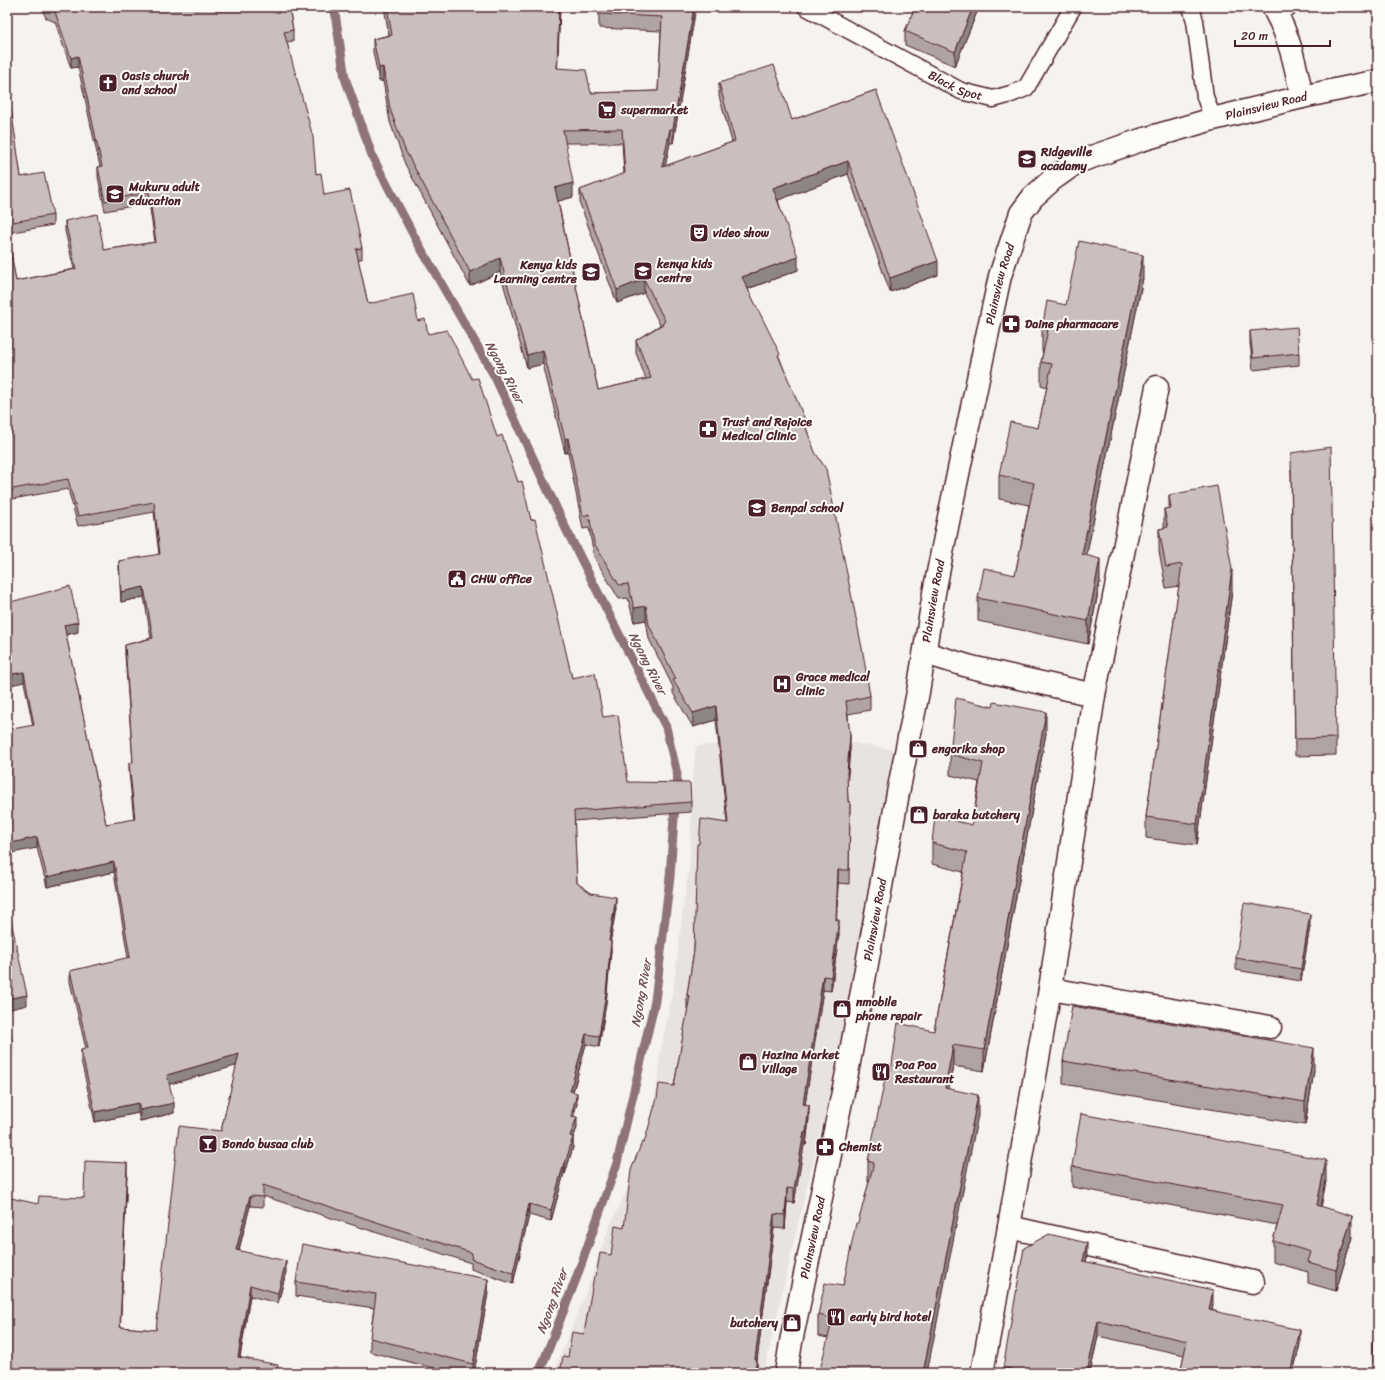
<svg xmlns="http://www.w3.org/2000/svg" width="1385" height="1380" font-family="Sriracha,sans-serif">
  <style>
    .built { fill: #e9e3e0 }
    .lines { fill: none; stroke-linecap: round; stroke-linejoin: round }
    .stream { stroke: #8e7378; stroke-width: 9 }
    .service-casing { stroke: #4a1f2b; stroke-width: 19 }
    .minor-casing { stroke: #4a1f2b; stroke-width: 25 }
    .service { stroke: #fdfcf7; stroke-width: 16 }
    .minor { stroke: #fdfcf7; stroke-width: 22 }
    .wall { fill: #afa4a3; stroke: #4a1f2b; fill-rule: evenodd }
    .shaded-wall { fill: #8e8685; stroke: #4a1f2b }
    .building { fill: #cbbfbe; stroke: #4a1f2b; fill-rule: evenodd }
    .labels { text-anchor: middle; dominant-baseline: central; stroke-width: 4; stroke-linejoin: round; paint-order: stroke }
    .poi-label { font-size: 12px; font-weight: bold; fill: #4a1f2b; stroke: #fdfcf7; text-anchor: start }
    .street-label { font-size: 12px; fill: #4a1f2b; stroke: #fdfcf7 }
    .water-label { font-size: 13px; font-style: italic; fill: #725058; stroke: #fdfcf7 }
  </style>
  <rect width="100%" height="100%" fill="#f6f3ef"/>
  <filter id="ink" filterUnits="userSpaceOnUse"><feTurbulence type="fractalNoise" baseFrequency=".025" numOctaves="2"/><feDisplacementMap in="SourceGraphic" scale="8" xChannelSelector="R" yChannelSelector="G"/><feConvolveMatrix kernelMatrix="1 2 1 2 8 2 1 2 1" color-interpolation-filters="sRGB"/></filter>
  <g filter="url(#ink)">
    <path class="built" d="M815,736L899,751L874,864L835,1072L792,1250L764,1373H553L585,1295L609,1227L627,1189L649,1124L658,1079L660,1053L674,983L683,906L690,861L692,785L696,746Z"/>
    <g class="lines">
      <path class="stream" d="M334,7L345,78L373,158L415,238L495,377L567,531L666,727L677,774L670,877L655,1001L617,1163L576,1279L539,1373"/>
      <defs>
        <g id="service">
          <path id="s1" d="M806,7L961,91L993,99L1011,94L1026,88L1073,7"/>
          <path d="M1191,7L1195,21L1205,97L1213,119"/>
          <path d="M1277,15L1289,7"/>
        </g>
        <g id="minor">
          <path d="M1273,7C1290,38 1295,63 1302,97"/>
          <path d="M925,653L971,667L1094,695"/>
          <path d="M1050,989L1270,1027"/>
          <path d="M1009,1227L1253,1282"/>
          <path id="s2" d="M786,1373L791,1342L848,1068L898,793L918,692L934,593L948,522L984,350L1000,276L1021,213L1033,197L1053,179L1077,162L1141,140L1213,119L1302,97L1378,81"/>
          <path d="M982,1373L1009,1227L1050,989L1094,695L1157,387"/>
        </g>
      </defs>
      <use href="#service" class="service-casing"/>
      <use href="#minor" class="minor-casing"/>
      <use href="#service" class="service"/>
      <use href="#minor" class="minor"/>
    </g>
    <path class="wall" d="M41,7H291H289L293,30V41L287,42L316,174L324,195L362,248V259H358L368,304L418,321L428,334L497,437L518,482L531,520L572,678L603,717L628,782L691,802V812L574,821L577,883L591,893L616,908L610,941L611,951L606,1003L599,1047L586,1044L573,1092L577,1104L573,1116L577,1128L573,1138V1147L565,1174L564,1173L551,1221L529,1215L513,1284L471,1269V1263L263,1196V1207L250,1206L239,1250L286,1272L278,1303L250,1296L240,1358L278,1373H7L38,1204L84,1198L127,1173L120,1327L156,1330L221,1131L237,1065L169,1084L174,1113L140,1121L138,1113L95,1122L81,1060V1050L86,1049L70,982V971L128,958L114,872L47,887L37,848L33,726L24,682L7,603L78,632L66,635L106,824L134,820L129,773V763L133,762L125,655V645L151,638L144,597L121,602L119,571V561L159,555L154,512L78,526L68,489L7,500V66L12,96L9,97L21,177L53,215V225L7,233L16,281L74,269L65,231V221L104,250L155,242L149,203L105,211L98,177V167H100L78,67L71,68L55,22L46,18Z
      M384,7H560L557,68L591,93L658,91L661,31L599,28V7H696L673,143H670L665,166L732,142L719,96V83L792,120L876,90L938,275L890,292L848,174L778,200L798,270L748,289L780,359L808,433L870,696V710L848,714L850,748L847,782L848,802H850L849,884L838,883L836,920L839,934L831,991L823,990L805,1104L809,1118L806,1145H804L794,1203L787,1202L785,1229L774,1228L757,1360V1373L568,1357L584,1334L596,1276L611,1255L624,1228L644,1143L674,1086L688,1009H687V995L694,950L699,844L727,822L716,720L693,727L673,693V687L649,639L646,620L634,622L628,598L619,599L594,557L589,528L583,529L568,452L565,453L543,364L527,368L500,272L470,286L405,164L390,122L383,81H379L373,52V39L389,35ZM565,143H622L624,174L580,190V204L617,303L644,293L660,325L636,340V353L646,379L598,390L558,201L573,197Z
      M915,7H979L955,66L905,45V31Z
      M1143,278L1086,556L1100,582L1088,644L978,621V598L1015,575L1029,505L999,499V475L1038,428L1047,387L1041,385V362L1043,352H1042V329L1066,305Z
      M1250,331L1299,353V365L1253,370L1250,343Z
      M1291,470L1336,738V755L1295,756Z
      M1169,495L1232,591L1197,845L1146,838V817L1179,586L1166,588L1159,551V529L1164,528V509H1169Z
      M1046,733L984,1071L953,1066L949,1089L978,1115L828,1338L818,1336V1315L843,1286L869,1182H868V1161L891,1071L934,1031L963,872L932,864V843L972,825L979,782L950,775V754Z
      M1310,926L1301,981L1236,970V958Z
      M1063,1061L1314,1071L1305,1125L1063,1084Z
      M1072,1166L1326,1181L1321,1207L1352,1237L1336,1291L1308,1283V1272L1273,1262V1241L1277,1225L1072,1187Z
      M1087,1257L1086,1262L1213,1305L1212,1310L1300,1344L1293,1373H1180L1184,1355L1098,1336L1090,1373H1003V1368Z
      M296,1282L488,1293L474,1373H454L370,1352V1338L374,1308L296,1296Z
      M1378,1294V1364H1373V1346Z"/>
    <path class="shaded-wall" d="M559,7H560L557,81V68Z
      M694,7H696L673,143V129Z
      M973,7H979L955,66V52Z
      M78,56V67L71,68V58Z
      M383,67V81H379V68Z
      M12,86V96L8,97V87Z
      M670,129V143L662,181V167Z
      M848,161V174L773,202V188Z
      M573,183V197L555,202V188Z
      M1143,255V278L1082,578V554Z
      M798,257V270L742,291V277Z
      M500,258V272L470,286V272Z
      M938,261V275L890,292V278Z
      M644,279V293L617,303V290Z
      M543,350V364L527,368V355Z
      M568,438V452L565,453V439Z
      M1100,559V582L1088,644V621Z
      M1232,569V591L1197,845V824Z
      M144,587V597L121,602V592Z
      M646,606V620L634,622V608Z
      M78,622V632L64,635V625Z
      M24,672V682L7,686V675Z
      M716,706V720L693,727V713Z
      M1046,712V733L984,1071V1050Z
      M850,735V748L847,787V774Z
      M37,837V848L7,854V844Z
      M114,862V872L47,887V877Z
      M838,870V883L836,933V920Z
      M616,897V908L609,951V941Z
      M1310,914V926L1301,981V969Z
      M839,920V934L831,991V977Z
      M611,941V951L606,1003L599,1047V1036Z
      M823,976V990L803,1118V1104Z
      M27,995V1005L7,1010V999Z
      M586,1034V1044L570,1102V1091Z
      M12,1040V1051L7,1052V1041Z
      M953,1045V1066L945,1109V1088Z
      M1314,1048V1071L1305,1125V1102Z
      M239,1054V1065L167,1085V1075Z
      M577,1093V1104L571,1126V1116Z
      M978,1095V1115L927,1373H923Z
      M138,1103V1113L95,1122V1112Z
      M174,1103V1113L140,1121V1110Z
      M809,1105V1118L806,1145V1132Z
      M577,1117V1128L573,1138V1147L565,1174V1164L570,1136Z
      M804,1132V1145L794,1203V1189Z
      M1326,1160V1181L1317,1227V1205Z
      M127,1163V1173L120,1337V1327Z
      M564,1163V1173L551,1221V1210Z
      M787,1188V1202L785,1229V1215Z
      M250,1196V1206L236,1260V1250Z
      M529,1204V1215L513,1284V1273Z
      M774,1214V1228L757,1360V1373H754L755,1359Z
      M1352,1216V1237L1336,1291V1270Z
      M1087,1243V1257L1083,1276V1261Z
      M286,1261V1272L278,1303V1293Z
      M488,1279V1293L474,1373H473V1364Z
      M250,1285V1296L238,1368V1357Z
      M1213,1290V1305L1209,1324V1310Z
      M1098,1321V1336L1090,1373H1087Z
      M1300,1330V1344L1293,1373H1290Z"/>
    <path class="building" d="M46,7H289L293,30L284,32L313,137L316,174L321,173L324,195L350,190L362,248L356,249L368,304L413,294L418,321L425,319L428,334L447,330L472,379L478,378L497,437L502,435L518,482L522,481L531,520L535,519L572,678L595,673L603,717L618,715L628,782L690,783L691,802L574,811L577,883L591,893L616,897L609,941H611L606,993L599,1036L586,1034L570,1091L577,1093L571,1116L577,1117L570,1136L573,1137L565,1164L564,1163L551,1210L529,1204L513,1273L471,1259L472,1253L263,1185V1197L250,1196L236,1250L286,1261L278,1293L250,1285L238,1357L278,1365L277,1373H7V1225L11,1198L38,1204L39,1196L84,1198L85,1161L127,1163L120,1327L156,1330L179,1126L221,1131L239,1054L167,1075L174,1103L140,1110L138,1103L95,1112L81,1050L88,1048L70,971L130,957L114,862L47,877L37,837L7,844V730L34,725L24,672L7,675V603L70,586L78,622L64,625L106,824L135,819L129,763L133,762L125,645L153,638L144,587L121,592L119,561L160,554L154,502L78,516L68,479L7,490V231L16,281L76,269L65,221L97,214L104,250L156,242L149,192L105,201L98,167L102,166L78,56L71,58L55,12Z
      M387,7H559L557,68L586,70L591,93L658,91L662,17L599,14V7H694L673,129H670L662,167L735,141L719,83L774,65L792,120L876,90L938,261L890,278L848,161L773,188L798,257L742,277L780,354L778,355L808,427L806,428L815,452L826,469L863,653L870,696L846,701L850,735L847,774L848,802H850L849,870H838L836,920H839L831,977L823,976L803,1104L809,1105L806,1132H804L794,1189L787,1188L785,1215L774,1214L755,1359H757L754,1373H560L563,1356L568,1357L572,1332L584,1334L594,1276H596L600,1253L611,1255L615,1226L624,1228L631,1170L642,1142L644,1143L657,1098L659,1084L674,1086L690,996L687,995L694,950L697,844H699L701,819L728,823L716,706L693,713L673,680L676,679L649,625L646,606L634,608L628,584L619,585L594,543L589,514L583,516L568,438L565,439L543,350L527,355L500,258L470,272L405,150L390,109L383,67L379,68L373,39L392,35ZM622,129L625,173L580,190L617,290L644,279L665,321L663,323V324L636,340L651,378L598,390L555,188L573,183L563,130Z
      M915,7H973L955,52L905,31Z
      M7,66L12,86L8,87L21,177L44,173L53,215L7,223Z
      M1079,241L1143,255L1082,554L1100,559L1088,621L978,598L984,568L1015,575L1034,483L999,475L1010,422L1038,428L1052,364L1041,362L1048,330L1042,329L1047,301L1066,305Z
      M1297,327L1299,353L1253,358L1250,331Z
      M1331,447L1336,738L1295,739L1291,453Z
      M1217,486L1232,569L1197,824L1146,817L1182,564L1166,567L1159,529L1168,527L1164,509L1171,508L1169,495Z
      M956,698L993,707L994,702L1046,712L984,1050L953,1045L945,1088L978,1095L923,1373H819L833,1318L818,1315L825,1283L843,1286L856,1223H858L874,1163L868,1161L887,1070L891,1071L898,1023L934,1031L967,852L932,843L935,816L972,825L983,763L950,754Z
      M7,902L27,995L7,999Z
      M1244,903L1310,914L1301,969L1236,958Z
      M1072,1006L1314,1048L1305,1102L1063,1061Z
      M7,1018L12,1040L7,1041Z
      M1081,1114L1326,1160L1317,1205L1352,1216L1336,1270L1308,1262L1311,1252L1273,1241L1283,1205L1072,1166Z
      M1049,1234L1087,1243L1083,1261L1213,1290L1209,1310L1300,1330L1290,1373H1237L1220,1369V1373H1180L1187,1341L1098,1321L1087,1373H1012V1369L1003,1368L1024,1248Z
      M302,1244L488,1279L473,1364L370,1338L376,1294L296,1282Z
      M1378,1294V1346H1373Z
      M361,1369L369,1373H360Z"/>
  </g>
  <defs>
    <symbol id="church-square" viewBox="-11 -11 22 22"><rect x="-9" y="-9" width="18" height="18" rx="4" fill="#4a1f2b" stroke="#fdfcf7"/><path d="M-1.2-6h2.4v3.5h3.3v2.4h-3.3V6h-2.4V-.1h-3.3v-2.4h3.3Z" fill="#fff"/></symbol>
    <symbol id="supermarket-square" viewBox="-11 -11 22 22"><rect x="-9" y="-9" width="18" height="18" rx="4" fill="#4a1f2b" stroke="#fdfcf7"/><path d="M-6-5.5h2.5l.6 2H6L4.5 2H-2.5L-4.4-4H-6ZM-1.5 3.2a1.3 1.3 0 1 0 .1 0ZM3 3.2a1.3 1.3 0 1 0 .1 0Z" fill="#fff"/></symbol>
    <symbol id="school-square" viewBox="-11 -11 22 22"><rect x="-9" y="-9" width="18" height="18" rx="4" fill="#4a1f2b" stroke="#fdfcf7"/><path d="M0-5L7-2L0 1L-7-2ZM-4 1L0 2.5L4 1V4Q0 6-4 4Z" fill="#fff"/></symbol>
    <symbol id="theatre-square" viewBox="-11 -11 22 22"><rect x="-9" y="-9" width="18" height="18" rx="4" fill="#4a1f2b" stroke="#fdfcf7"/><path d="M-5-5.5Q0-4 5-5.5V0Q5 5 0 6Q-5 5-5 0ZM-3.3-2.5H-1v1.5H-3.3ZM1-2.5H3.3v1.5H1ZM-2.8 1Q0 5.5 2.8 1Z" fill="#fff"/></symbol>
    <symbol id="pharmacy-square" viewBox="-11 -11 22 22"><rect x="-9" y="-9" width="18" height="18" rx="4" fill="#4a1f2b" stroke="#fdfcf7"/><path d="M-2-6h4v4h4v4h-4v4h-4v-4h-4v-4h4Z" fill="#fff"/></symbol>
    <symbol id="civic-square" viewBox="-11 -11 22 22"><rect x="-9" y="-9" width="18" height="18" rx="4" fill="#4a1f2b" stroke="#fdfcf7"/><path d="M-.6-6.5H3V-4.5H.6V-3L4-1V1h2V6H-6V1h2V-1L-.6-3ZM-1.2 2.5V6h2.4V2.5Z" fill="#fff"/></symbol>
    <symbol id="hospital-square" viewBox="-11 -11 22 22"><rect x="-9" y="-9" width="18" height="18" rx="4" fill="#4a1f2b" stroke="#fdfcf7"/><path d="M-5-5h3v3.5h4V-5h3V5h-3V1.5h-4V5h-3Z" fill="#fff"/></symbol>
    <symbol id="shop-square" viewBox="-11 -11 22 22"><rect x="-9" y="-9" width="18" height="18" rx="4" fill="#4a1f2b" stroke="#fdfcf7"/><path d="M-5-2.5h2.3a2.7 3.5 0 0 1 5.4 0H5L5.5 6h-11ZM-1.5-2.5h3a1.5 2.3 0 0 0-3 0Z" fill="#fff"/></symbol>
    <symbol id="restaurant-square" viewBox="-11 -11 22 22"><rect x="-9" y="-9" width="18" height="18" rx="4" fill="#4a1f2b" stroke="#fdfcf7"/><path d="M-5-6h1v4h1v-4h1v4h1v-4h1v5L-1.5 .5V6h-2V.5L-5-1ZM5-6V6H3V1.5H1.5Q1.5-4 5-6Z" fill="#fff"/></symbol>
    <symbol id="bar-square" viewBox="-11 -11 22 22"><rect x="-9" y="-9" width="18" height="18" rx="4" fill="#4a1f2b" stroke="#fdfcf7"/><path d="M-6-5H6L.8 .8V4.5H3.5V6h-7V4.5H-.8V.8Z" fill="#fff"/></symbol>
  </defs>
  <g fill-rule="evenodd">
    <use href="#church-square" x="97" y="72" width="22" height="22"/>
    <use href="#supermarket-square" x="596" y="99" width="22" height="22"/>
    <use href="#school-square" x="1016" y="148" width="22" height="22"/>
    <use href="#school-square" x="104" y="183" width="22" height="22"/>
    <use href="#theatre-square" x="688" y="222" width="22" height="22"/>
    <use href="#school-square" x="632" y="260" width="22" height="22"/>
    <use href="#school-square" x="580" y="261" width="22" height="22"/>
    <use href="#pharmacy-square" x="1000" y="313" width="22" height="22"/>
    <use href="#pharmacy-square" x="697" y="418" width="22" height="22"/>
    <use href="#school-square" x="746" y="497" width="22" height="22"/>
    <use href="#civic-square" x="446" y="568" width="22" height="22"/>
    <use href="#hospital-square" x="771" y="673" width="22" height="22"/>
    <use href="#shop-square" x="907" y="738" width="22" height="22"/>
    <use href="#shop-square" x="908" y="804" width="22" height="22"/>
    <use href="#shop-square" x="831" y="998" width="22" height="22"/>
    <use href="#shop-square" x="737" y="1051" width="22" height="22"/>
    <use href="#restaurant-square" x="870" y="1061" width="22" height="22"/>
    <use href="#bar-square" x="197" y="1133" width="22" height="22"/>
    <use href="#pharmacy-square" x="814" y="1136" width="22" height="22"/>
    <use href="#restaurant-square" x="825" y="1306" width="22" height="22"/>
    <use href="#shop-square" x="781" y="1312" width="22" height="22"/>
  </g>
  <g class="labels">
    <g class="poi-label">
      <text x="122" y="76">Oasis church<tspan x="122" dy="14">and school</tspan></text>
      <text x="621" y="110">supermarket</text>
      <text x="1041" y="152">Ridgeville<tspan x="1041" dy="14">acadamy</tspan></text>
      <text x="129" y="187">Mukuru adult<tspan x="129" dy="14">education</tspan></text>
      <text x="713" y="233">video show</text>
      <text x="657" y="264">kenya kids<tspan x="657" dy="14">centre</tspan></text>
      <text x="577" y="265" text-anchor="end">Kenya kids<tspan x="577" dy="14">Learning centre</tspan></text>
      <text x="1025" y="324">Daine pharmacare</text>
      <text x="722" y="422">Trust and Rejoice<tspan x="722" dy="14">Medical Clinic</tspan></text>
      <text x="771" y="508">Benpal school</text>
      <text x="471" y="579">CHW office</text>
      <text x="796" y="677">Grace medical<tspan x="796" dy="14">clinic</tspan></text>
      <text x="932" y="749">engorika shop</text>
      <text x="933" y="815">baraka butchery</text>
      <text x="856" y="1002">nmobile<tspan x="856" dy="14">phone repair</tspan></text>
      <text x="762" y="1055">Hazina Market<tspan x="762" dy="14">Village</tspan></text>
      <text x="895" y="1065">Poa Poa<tspan x="895" dy="14">Restaurant</tspan></text>
      <text x="222" y="1144">Bondo busaa club</text>
      <text x="839" y="1147">Chemist</text>
      <text x="850" y="1317">early bird hotel</text>
      <text x="778" y="1323" text-anchor="end">butchery</text>
    </g>
    <g class="street-label">
      <text stroke="none"><textPath href="#s1" startOffset="169">Black Spot</textPath></text>
      <text stroke="none"><textPath href="#s2" startOffset="1458">Plainsview Road</textPath></text>
      <text stroke="none"><textPath href="#s2" startOffset="1110">Plainsview Road</textPath></text>
      <text stroke="none"><textPath href="#s2" startOffset="786">Plainsview Road</textPath></text>
      <text stroke="none"><textPath href="#s2" startOffset="462">Plainsview Road</textPath></text>
      <text stroke="none"><textPath href="#s2" startOffset="138">Plainsview Road</textPath></text>
    </g>
    <g class="water-label">
      <text transform="translate(505 372) rotate(62)">Ngong River</text>
      <text transform="translate(648 663) rotate(63)">Ngong River</text>
      <text transform="translate(641 993) rotate(-80)">Ngong River</text>
      <text transform="translate(552 1301) rotate(-70)">Ngong River</text>
    </g>
  </g>
  <rect width="1385" height="1380" fill="none" stroke="#fdfcf7" stroke-width="24"/>
  <rect x="12" y="12" width="1361" height="1356" fill="none" stroke="#4a1f2b" stroke-width="1.5" filter="url(#ink)"/>
  <path d="M1235 40v6h95v-6" fill="none" stroke="#4a1f2b" stroke-width="2"/>
  <text x="1241" y="40" font-size="12" fill="#4a1f2b" stroke="#fdfcf7" stroke-width="3" paint-order="stroke">20 m</text>
</svg>
